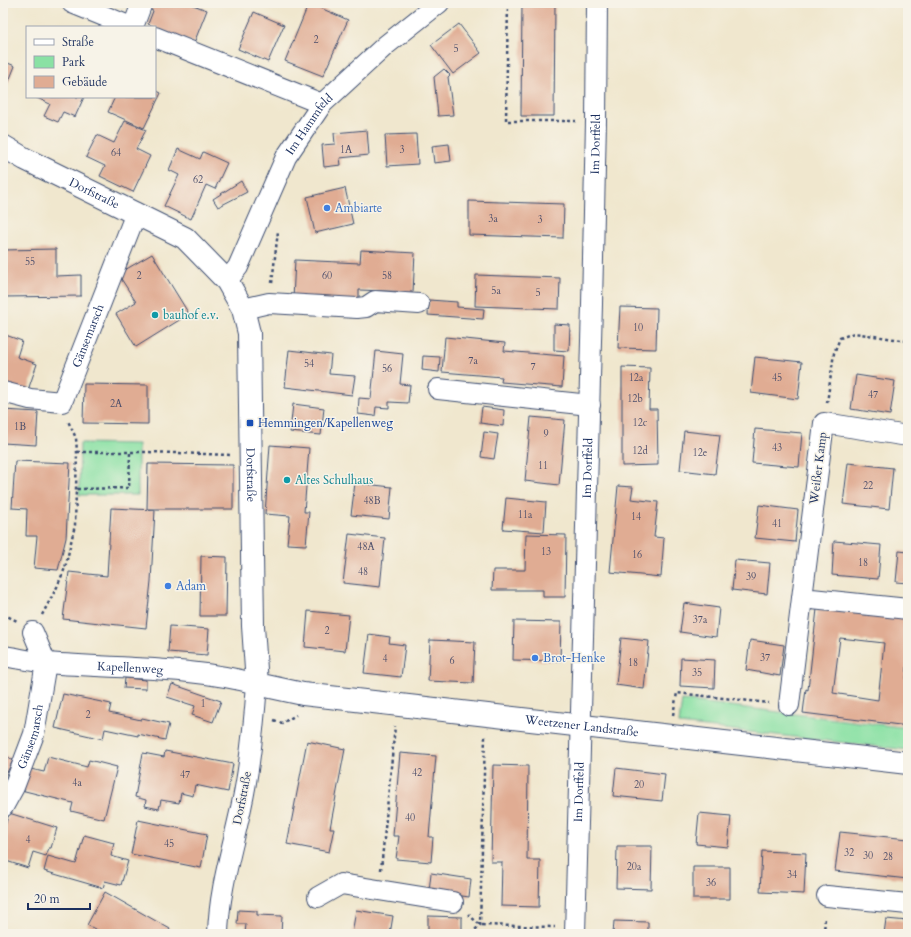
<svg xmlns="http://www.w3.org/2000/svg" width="911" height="937" font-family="Cardo,serif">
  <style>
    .green { fill: #8ae1a4; stroke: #528881 }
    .building { fill: #e0ac93; fill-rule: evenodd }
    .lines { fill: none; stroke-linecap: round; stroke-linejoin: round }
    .minor-casing { stroke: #3b4b6f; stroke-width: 22 }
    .major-casing { stroke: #3b4b6f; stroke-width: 24 }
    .path { stroke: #3b4b6f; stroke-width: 2.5; stroke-dasharray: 3 3; stroke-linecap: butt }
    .minor { stroke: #fff; stroke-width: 20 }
    .major { stroke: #fff; stroke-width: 22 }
    .shop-dot { fill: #3f7fe0; stroke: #f7f3e8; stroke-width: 1.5 }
    .culture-dot { fill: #0f9aa8; stroke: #f7f3e8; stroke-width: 1.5 }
    .transit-dot { fill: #1a4fb4; stroke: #f7f3e8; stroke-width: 1.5 }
    .labels { text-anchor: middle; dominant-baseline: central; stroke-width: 3; stroke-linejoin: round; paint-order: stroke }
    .number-label { font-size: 10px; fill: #4c4e6b }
    .street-label { font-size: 12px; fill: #1b2f5e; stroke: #f7f3e8 }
    .shop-label { font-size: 12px; fill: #366cbe; stroke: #f7f3e8; text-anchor: start }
    .culture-label { font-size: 12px; fill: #0d838f; stroke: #f7f3e8; text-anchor: start }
    .transit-label { font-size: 12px; fill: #164399; stroke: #f7f3e8; text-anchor: start }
  </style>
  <rect width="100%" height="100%" fill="#f7f3e8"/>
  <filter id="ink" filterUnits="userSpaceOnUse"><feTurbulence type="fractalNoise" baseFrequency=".025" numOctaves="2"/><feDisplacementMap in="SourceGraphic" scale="8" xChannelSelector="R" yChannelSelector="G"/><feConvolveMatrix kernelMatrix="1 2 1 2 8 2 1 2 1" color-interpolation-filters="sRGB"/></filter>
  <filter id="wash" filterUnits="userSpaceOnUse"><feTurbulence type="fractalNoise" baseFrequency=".012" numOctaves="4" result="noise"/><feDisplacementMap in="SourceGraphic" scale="16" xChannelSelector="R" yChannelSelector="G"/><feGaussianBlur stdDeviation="0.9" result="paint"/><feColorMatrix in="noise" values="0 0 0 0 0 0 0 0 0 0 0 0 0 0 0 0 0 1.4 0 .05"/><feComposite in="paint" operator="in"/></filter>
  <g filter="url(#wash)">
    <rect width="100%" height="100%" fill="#f0e7ce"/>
    <path class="green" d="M80,443L138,444V495H79Z
      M682,700L908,728V750L679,724Z"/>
    <g id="blocks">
      <path class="building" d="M146,3H187L207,10L194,43L148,24L153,11L144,7Z
        M309,3L348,20L323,76L285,61Z
        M522,3H555L554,116H521Z
        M254,12L284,25L268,62L238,49Z
        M459,24L481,53L453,74L431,45Z
        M3,61L15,66L7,86L3,85Z
        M444,69L450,75L448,77L453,115L438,116L434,77Z
        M155,90L161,93L144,128L108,112L115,97H155Z
        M35,97H84L75,117L63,112L58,122L44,116L50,104Z
        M125,121L146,130L136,149L150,156L133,192L100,176L105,166L86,157L97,135L114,143Z
        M367,130L369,155L340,158L341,165L324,167L322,145L335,144L334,133Z
        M416,134L418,164L387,166L385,135Z
        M449,144L451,161L434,163L432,146Z
        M178,149L200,159L203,152L227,163L215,189L206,185L191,219L164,206L179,175L169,170Z
        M241,181L247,192L218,207L213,199Z
        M345,188L353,224L315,233L307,197Z
        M469,201L564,204L563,238L469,235Z
        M56,249V276L81,275V296L3,297V250Z
        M361,250L415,253L413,292L359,290V302L293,299L295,260L360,263Z
        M152,254L189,314L136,347L116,314L136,302L118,274Z
        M476,275L560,278L559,309L475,306Z
        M429,300L457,302V307L484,309L483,319L428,315Z
        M620,307L657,308L656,349L618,348Z
        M554,324L570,325L569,351L554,350Z
        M3,334L22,341L17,357L37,364L27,393L3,385Z
        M445,337L505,343L504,351L564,356L562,387L501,382L502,377L442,372Z
        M289,350L331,355L329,374L355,376L352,395L285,387Z
        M376,351L403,354L400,384L410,385L408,403L389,402V408L376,407L375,416L358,414L359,398L371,399Z
        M423,356L440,357L439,372L422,370Z
        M755,357L802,362L798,399L751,393Z
        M622,367L650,368L649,409H657L658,465L622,466Z
        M856,375L895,381L890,415L851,409Z
        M84,384L148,385V424L83,423Z
        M293,404L324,408L321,435L290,432Z
        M482,407L504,410L503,426L480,423Z
        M3,410L38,412L36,445L3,443Z
        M531,417L565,420L559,485L525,481Z
        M755,429L802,433L799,467L752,463Z
        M684,431L720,435L715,474L680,470Z
        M484,432L498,434L494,459L481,457Z
        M270,445L309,448L304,512H309L306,545L287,544L290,516L265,514Z
        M15,461L70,463L66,538L58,570L34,568L37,536H26L27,509L12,508Z
        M848,463L893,468L889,509L843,504Z
        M148,464L233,465V509H147Z
        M355,483L392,487L389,519L351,515Z
        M618,486L633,487L631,499L658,502L654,537L664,538L661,577L610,572Z
        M506,498L546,502L544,532L503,529Z
        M759,505L798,510L795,542L755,538Z
        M111,508L155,510L151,581L146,628L63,619L69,572L107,576Z
        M349,534L385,538L380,587L343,583Z
        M526,534L566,535L565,597H543V590H492L493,570H525Z
        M834,541L881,545L878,579L832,575Z
        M899,551L908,552V583L896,582Z
        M201,556L227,557L226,616H200Z
        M735,560L770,563L767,594L732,590Z
        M684,603L719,608L716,637L680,632Z
        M817,609L908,617V655L904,703L908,704V726L803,713L806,689L808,690ZM840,638L884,643L878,700L833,693Z
        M308,611L349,615L345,651L305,647Z
        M514,621L561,622L560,661L513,660Z
        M170,626L209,629L207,655L168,652Z
        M369,634L390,637L389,643L405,645L401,677L364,673Z
        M621,638L649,641L644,689L616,685Z
        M430,640L475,642L473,683L428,681Z
        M750,640L784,645L780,676L746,670Z
        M681,658L715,660L714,688L680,686Z
        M125,678L146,680V689L124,688Z
        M172,684L221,701L213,722L192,715L195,706L167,697Z
        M63,694L111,704L109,713L141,720L142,718L169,724L165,740L138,734V736L105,729L103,739L55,728Z
        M307,741L345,749L330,828H334L329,852L287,844Z
        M165,751L233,764L228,792L195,785L193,796L181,793L179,803L161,800L159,809L145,806L146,800L135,797L143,753L164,757Z
        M400,753L436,756L429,837H433L431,862L396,859L399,836H393Z
        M3,754L13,760L3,781Z
        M48,757L87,767L89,760L117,767L104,819L71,811L73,803L21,790L26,768L44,772Z
        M493,765L528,766L527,860H540L539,907L501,906L502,862H491Z
        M616,768L665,774L662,801L613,796Z
        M9,813L57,828L51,848H49L46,856L33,852L28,868L3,860V833Z
        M699,813L731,816L728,847L696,844Z
        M138,820L207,834L201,868L131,854Z
        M840,832L908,839V879L835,871Z
        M84,835L114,843L111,856L128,861L121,885L105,881L103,888L44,871L48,856L76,864Z
        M617,846H652L651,889L616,888Z
        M762,851L806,853L804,894L760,892Z
        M693,867H730V899H693Z
        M431,873L471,879L469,897L429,891Z
        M105,892L170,929L167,934H105L87,925Z
        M238,910L257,911V915L282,916L281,934H245L246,924H237Z
        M356,910L393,916L390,934H352Z
        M428,916L462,917V934H428Z
        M886,919L908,921V934H884Z
        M614,921L648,922V934H613Z"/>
    </g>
  </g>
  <g filter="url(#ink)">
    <use href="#blocks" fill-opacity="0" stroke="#3b4b6f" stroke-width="1"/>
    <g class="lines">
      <defs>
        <g id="minor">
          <path d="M72,3L131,27"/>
          <path d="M133,27L142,3"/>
          <path d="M155,37L322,104"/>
          <path id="s1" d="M227,281L238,267L286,157L322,104L386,45L439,3"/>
          <path d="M243,309L269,303L357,308L366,307L375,301L419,304"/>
          <path d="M438,389L590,405"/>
          <path id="s2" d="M3,392L30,399L62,402L136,213"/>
          <path d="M908,436L824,423L802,598L908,609"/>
          <path id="s3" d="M3,656C18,658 33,662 48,663C118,669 189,666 257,684C254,725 250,768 241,808C232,850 219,891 218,934"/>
          <path d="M789,705L802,598"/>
          <path id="s4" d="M3,807L14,787L34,734L46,663L33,632"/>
          <path d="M827,896L908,904"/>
          <path d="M318,897L341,884L453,902"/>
          <path id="s5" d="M575,934L592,304L596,121L597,3"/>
        </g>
        <g id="major">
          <path id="s6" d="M3,146L25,159L185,238L227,281L243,309L249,333L253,626L257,684L303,694L908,763"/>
        </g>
      </defs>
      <use href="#minor" class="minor-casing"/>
      <use href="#major" class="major-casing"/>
      <path class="path" d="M508,3L506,121H576
        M272,283L278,231
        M827,403L834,353L840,338L854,333L908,341
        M77,452H148L231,455
        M77,489L129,488L130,452
        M3,614L17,621
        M42,615L57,587L65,568L75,525L77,452L76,438L68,421
        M673,715L677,693L769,703
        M274,720L282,723L296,715
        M381,870L395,726
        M468,914L480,925L555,927
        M471,934L480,925L485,736
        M824,934L825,917"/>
      <use href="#minor" class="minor"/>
      <use href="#major" class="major"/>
    </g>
  </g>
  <g class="shop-dot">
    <circle cx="327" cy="208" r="4"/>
    <circle cx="168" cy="586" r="4"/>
    <circle cx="535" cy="658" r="4"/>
  </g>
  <g class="culture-dot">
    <circle cx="155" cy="315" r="4"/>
    <circle cx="287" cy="480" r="4"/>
  </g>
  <rect class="transit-dot" x="246" y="419" width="8" height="8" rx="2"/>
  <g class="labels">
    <g class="number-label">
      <text x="316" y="40">2</text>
      <text x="456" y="49">5</text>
      <text x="346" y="150">1A</text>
      <text x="402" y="150">3</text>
      <text x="116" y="153">64</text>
      <text x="198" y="180">62</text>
      <text x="493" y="219">3a</text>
      <text x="540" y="220">3</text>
      <text x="30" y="262">55</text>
      <text x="139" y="276">2</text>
      <text x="327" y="276">60</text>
      <text x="387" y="276">58</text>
      <text x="496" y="291">5a</text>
      <text x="538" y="293">5</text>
      <text x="638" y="328">10</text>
      <text x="473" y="361">7a</text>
      <text x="309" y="364">54</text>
      <text x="533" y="367">7</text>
      <text x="387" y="369">56</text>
      <text x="636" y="378">12a</text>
      <text x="777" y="378">45</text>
      <text x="873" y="395">47</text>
      <text x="635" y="399">12b</text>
      <text x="116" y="404">2A</text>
      <text x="640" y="423">12c</text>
      <text x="20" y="427">1B</text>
      <text x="546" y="434">9</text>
      <text x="777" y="448">43</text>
      <text x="640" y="451">12d</text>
      <text x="700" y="453">12e</text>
      <text x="543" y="466">11</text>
      <text x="868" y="486">22</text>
      <text x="372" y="501">48B</text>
      <text x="525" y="515">11a</text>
      <text x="636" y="517">14</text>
      <text x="777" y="524">41</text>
      <text x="366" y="547">48A</text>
      <text x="546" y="552">13</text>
      <text x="637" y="555">16</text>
      <text x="863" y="563">18</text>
      <text x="363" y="572">48</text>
      <text x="751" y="577">39</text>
      <text x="700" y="620">37a</text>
      <text x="327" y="631">2</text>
      <text x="765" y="658">37</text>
      <text x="385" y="659">4</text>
      <text x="452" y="661">6</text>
      <text x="633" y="663">18</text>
      <text x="697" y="673">35</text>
      <text x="203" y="704">1</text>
      <text x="88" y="715">2</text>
      <text x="417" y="773">42</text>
      <text x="185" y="775">47</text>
      <text x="77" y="783">4a</text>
      <text x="639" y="785">20</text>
      <text x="410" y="818">40</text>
      <text x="28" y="840">4</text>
      <text x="169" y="844">45</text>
      <text x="849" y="853">32</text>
      <text x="868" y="856">30</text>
      <text x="888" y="857">28</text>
      <text x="634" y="867">20a</text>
      <text x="792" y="875">34</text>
      <text x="711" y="883">36</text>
    </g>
    <g class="street-label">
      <text stroke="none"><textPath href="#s1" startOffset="178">Im Hammfeld</textPath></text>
      <text stroke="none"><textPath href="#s5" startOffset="790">Im Dorffeld</textPath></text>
      <text stroke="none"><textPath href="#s6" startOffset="103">Dorfstraße</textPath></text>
      <text stroke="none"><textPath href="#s2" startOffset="131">Gänsemarsch</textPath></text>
      <text transform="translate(818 468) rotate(-83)">Weißer Kamp</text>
      <text stroke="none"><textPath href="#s5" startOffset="466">Im Dorffeld</textPath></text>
      <text stroke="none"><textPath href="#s6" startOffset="463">Dorfstraße</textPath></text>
      <text stroke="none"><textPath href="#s3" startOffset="128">Kapellenweg</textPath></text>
      <text stroke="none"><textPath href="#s6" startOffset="1000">Weetzener Landstraße</textPath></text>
      <text stroke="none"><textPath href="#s4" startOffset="76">Gänsemarsch</textPath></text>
      <text stroke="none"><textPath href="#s5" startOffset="142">Im Dorffeld</textPath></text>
      <text transform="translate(242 798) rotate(-79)">Dorfstraße</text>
    </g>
    <g class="shop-label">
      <text x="335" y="208">Ambiarte</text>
      <text x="176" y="586">Adam</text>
      <text x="543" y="658">Brot-Henke</text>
    </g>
    <g class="culture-label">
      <text x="163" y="315">bauhof e.v.</text>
      <text x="295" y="480">Altes Schulhaus</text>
    </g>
    <g class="transit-label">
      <text x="258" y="423">Hemmingen/Kapellenweg</text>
    </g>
  </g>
  <rect width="911" height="937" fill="none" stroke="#f7f3e8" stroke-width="16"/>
  <rect x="26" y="26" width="130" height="72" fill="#f7f3e8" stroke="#9fa5b1"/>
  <rect x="34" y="39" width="20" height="6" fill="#ffffff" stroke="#9fa5b1"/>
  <text x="62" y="46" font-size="12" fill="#1b2f5e">Straße</text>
  <rect x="34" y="56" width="20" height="12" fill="#8ae1a4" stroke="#9fa5b1"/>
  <text x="62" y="66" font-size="12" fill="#1b2f5e">Park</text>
  <rect x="34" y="76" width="20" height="12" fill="#e0ac93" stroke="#9fa5b1"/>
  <text x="62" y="86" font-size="12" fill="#1b2f5e">Gebäude</text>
  <path d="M28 903v6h62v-6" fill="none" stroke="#1b2f5e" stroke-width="2"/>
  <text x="34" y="903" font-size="12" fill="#1b2f5e" stroke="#f7f3e8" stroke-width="3" paint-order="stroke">20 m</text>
</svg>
